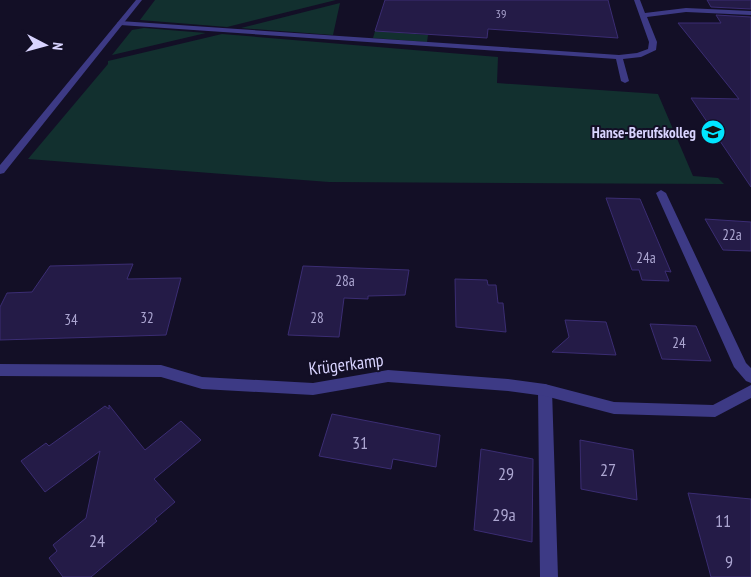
<svg xmlns="http://www.w3.org/2000/svg" width="751" height="577" font-family="'PT Sans Narrow',sans-serif">
  <style>
    .green { fill: #12302f }
    .building { fill: #241b47; stroke: #3b2d73 }
    .lines { fill: none; stroke-linecap: round; stroke-linejoin: round }
    .lane { fill: #3d3a85; fill-rule: evenodd }
    .street { fill: #3d3a85; fill-rule: evenodd }
    .labels { text-anchor: middle; dominant-baseline: central; stroke-width: 4; stroke-linejoin: round; paint-order: stroke }
    .far-number-label { font-size: 12px; fill: #aca6d1 }
    .far-poi-label { font-size: 15px; font-weight: bold; fill: #d9d4ff; stroke: #130f26; text-anchor: end }
    .number-label { font-size: 15px; fill: #aca6d1 }
    .street-label { font-size: 18px; fill: #d9d4ff; stroke: #130f26 }
    .near-number-label { font-size: 18px; fill: #aca6d1 }
  </style>
  <rect width="100%" height="100%" fill="#130f26"/>
  <path class="green" d="M155,0H336L227,27L140,20Z
    M340,3L333,35L241,28Z
    M144,28L206,33L112,55L132,30Z
    M375,31L428,35L427,42L373,38Z
    M222,34L498,57L497,83L658,94L693,176L718,178L724,184L329,182L28,159L108,64V61Z"/>
  <path class="building" d="M385,0H608L618,38L488,29L487,38L375,31Z
    M707,0H751V9L711,7Z
    M716,15L751,17V187L691,98L739,99L678,23H721Z
    M606,198L640,199L671,272L665,271L669,281L642,280L639,270H632Z
    M705,219L751,222V251L723,250Z
    M133,264L127,279L181,278L166,335L0,340V307L7,293L32,292L50,266Z
    M303,266L409,270L405,295L368,296V299L344,298L339,337L288,335Z
    M455,279L487,280L488,285H496L498,303H503L506,332L456,327Z
    M565,320L606,322L616,355L552,352L569,337Z
    M650,324L696,326L711,361L662,359Z
    M109,405L145,450L181,421L201,440L154,479L175,502L155,519L157,521L91,577H63L49,558L57,551L53,545L86,518L100,451L45,492L21,461L46,443L49,446L105,406L109,409Z
    M332,414L440,435L436,467L393,459L391,469L319,456Z
    M580,440L633,450L637,500L581,489Z
    M481,449L533,459L532,542L474,530Z
    M688,493L751,499V577H711Z"/>
  <g class="lines">
    <path class="lane" d="M634,0H640L645,13L686,8L751,11V15L686,12L647,17L657,42L656,50L641,57L623,59L629,81L625,83L621,81L616,59L120,25L117,23L120,21L619,55L637,53L648,49L649,42Z
      M661,190L666,193L746,363L751,368V383L746,381L734,367L656,193Z
      M545,384L550,386L552,390L558,577H540L538,390L540,386Z"/>
    <path class="street" d="M136,0H142L4,173L0,174V165Z
      M0,364L161,365L202,377L313,383L388,370L508,379L545,384L614,402L713,405L751,385V398L715,417L614,414L545,396L508,391L388,382L313,395L202,389L161,377L0,376Z"/>
  </g>
  <defs>
    <symbol id="school-disc" viewBox="-11 -11 22 22"><circle r="9.5" fill="#00e5ff" stroke="#130f26"/><path d="M0-5L7-2L0 1L-7-2ZM-4 1L0 2.5L4 1V4Q0 6-4 4Z" fill="#111"/></symbol>
  </defs>
  <g fill-rule="evenodd">
    <use href="#school-disc" x="699" y="118" width="28" height="28"/>
  </g>
  <g class="labels">
    <g class="far-number-label">
      <text x="501" y="13">39</text>
    </g>
    <g class="far-poi-label">
      <text x="696" y="132">Hanse-Berufskolleg</text>
    </g>
    <g class="number-label">
      <text x="732" y="234">22a</text>
      <text x="646" y="257">24a</text>
      <text x="345" y="280">28a</text>
      <text x="147" y="317">32</text>
      <text x="317" y="317">28</text>
      <text x="71" y="319">34</text>
      <text x="679" y="342">24</text>
    </g>
    <g class="street-label">
      <text transform="translate(346 364) rotate(-7)">Krügerkamp</text>
    </g>
    <g class="near-number-label">
      <text x="360" y="442">31</text>
      <text x="608" y="469">27</text>
      <text x="506" y="473">29</text>
      <text x="504" y="514">29a</text>
      <text x="723" y="520">11</text>
      <text x="97" y="540">24</text>
      <text x="729" y="561">9</text>
    </g>
  </g>
  <g transform="translate(45 45) rotate(96)" stroke="#130f26" stroke-width="4" paint-order="stroke">
  <path d="M0-4L9 19L0 12L-9 19Z" fill="#d9d4ff"/>
  <text y="-8" font-size="14" font-weight="bold" text-anchor="middle" fill="#d9d4ff">N</text>
  </g>
</svg>
